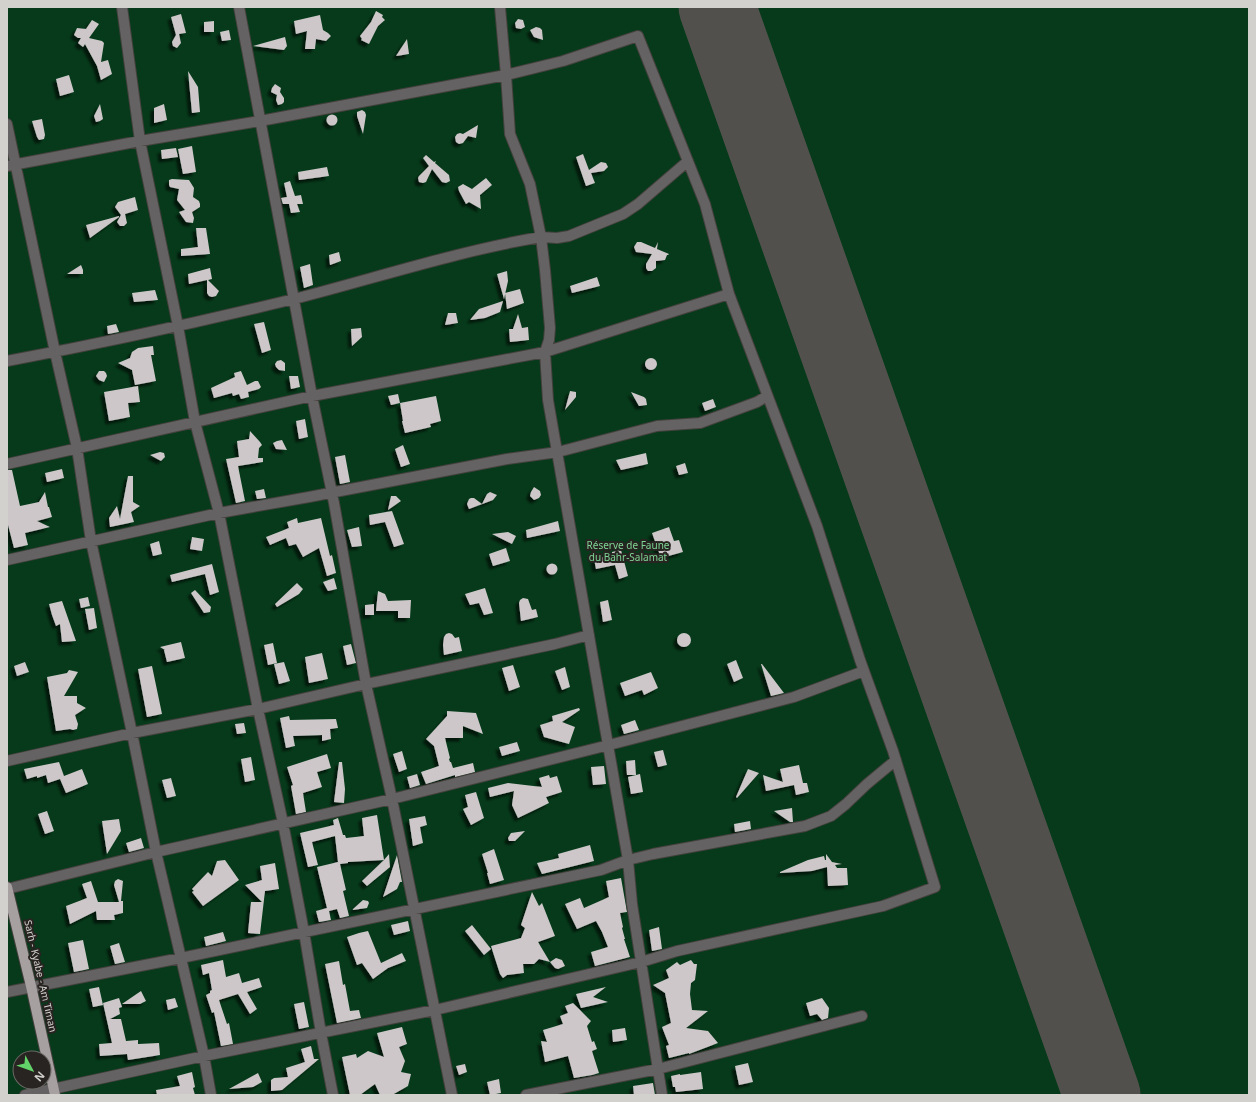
<svg xmlns="http://www.w3.org/2000/svg" width="1256" height="1102" font-family="'Noto Sans',sans-serif">
  <style>
    .green { fill: #063a1a }
    .lines { fill: none; stroke-linecap: round; stroke-linejoin: round }
    .runway { stroke: #52504c; stroke-width: 77 }
    .building { fill: #cdc7c9; filter: url(#shadow) }
    .minor-casing { stroke: #43403d; stroke-width: 12 }
    .major-casing { stroke: #43403d; stroke-width: 12 }
    .minor { stroke: #656263; stroke-width: 10 }
    .major { stroke: #a6a0a1; stroke-width: 10 }
    .labels { text-anchor: middle; dominant-baseline: central; stroke-width: 4; stroke-linejoin: round; paint-order: stroke }
    .park-label { font-size: 10px; fill: #7ed595; stroke: #272421 }
    .street-label { font-size: 10px; fill: #d3d1ce; stroke: #272421 }
  </style>
  <defs>
    <filter id="shadow"><feDropShadow dx="-3.5" dy="3.5" stdDeviation="1" flood-color="#0009"/></filter>
  </defs>
  <rect width="100%" height="100%" fill="#272421"/>
  <path class="green" d="M7,7H1249V1095H54L14,944L43,1058H20V1082H44V1063L52,1095H7Z"/>
  <g class="lines">
    <path class="runway" d="M717,7L1102,1095"/>
  </g>
  <path class="building" d="M376,11L383,15L382,17L385,20L378,26L369,44L361,40L362,39L360,36L371,22Z
    M181,14L186,33L179,34L181,43L177,48L173,46L172,42L176,35L171,17Z
    M320,15L323,30L328,33L331,36L326,41L316,39L315,49H305L307,31L296,34L294,21Z
    M518,19L523,20L525,27L521,29L516,28L515,23Z
    M92,20L99,24L89,38L102,41L104,43L101,62L108,60L112,74L101,80L97,66L85,44L83,47L78,43L81,38H78L74,35L77,28L86,29Z
    M214,21V32H204V22Z
    M536,27L540,28L542,30L543,40L534,37L530,30Z
    M229,30L231,40L222,41L220,32Z
    M285,37L287,46L284,50L253,46Z
    M407,39L409,54L396,56Z
    M188,71L198,87L200,112L192,113Z
    M69,75L74,92L60,96L56,79Z
    M275,84L281,88L280,92L284,98V102L282,104L278,105L276,100L277,95L271,92L272,88Z
    M100,104L103,119L100,121L96,122L94,116Z
    M164,104L167,120L154,123V108Z
    M362,110L365,112L366,115L363,134L357,116V112Z
    M326.5 120a5.5 5.5 0 1 1 11 0a5.5 5.5 0 1 1-11 0Z
    M42,119L45,135L44,139L39,140L37,137L32,121Z
    M478,125L476,138L468,136L463,143L459,144L456,142L455,137L457,134L460,133L463,134Z
    M192,146L196,172L183,174L178,149Z
    M176,148L178,157L162,159L161,150Z
    M583,154L589,170L601,162L606,163L608,167L604,171L591,173L595,183L586,186L576,157Z
    M426,155L434,162L436,161L435,163L449,175L450,181L446,183L442,182L432,169L426,182L423,183L419,182L418,178L419,176L429,166L423,158Z
    M327,167L329,176L299,180L298,172Z
    M486,178L492,185L480,195L481,209L469,202L466,204L459,191L458,187L463,184L472,189Z
    M172,179L189,180L194,188L193,197L199,201L200,204V207L192,212L194,218L193,223L186,222L179,212L185,210L177,200L179,189L170,187L169,185V180Z
    M290,181L295,196L301,195L303,204H297L300,212L291,213L289,204H283L281,198L287,197L284,183Z
    M135,197L138,210L125,214L127,223L124,226H120L117,222L121,215L115,207L118,202Z
    M119,216V217L90,238L86,225Z
    M196,228H206L210,254L181,256V249L198,247Z
    M637,242H641L655,248L658,242L657,249L669,254L668,255H667L665,260L656,261V268L652,271H648L646,268V264L652,254L636,252L634,247Z
    M339,252L341,261L330,265L329,255Z
    M310,264L313,285L304,288L300,267Z
    M81,265L83,270V274H67Z
    M210,268L212,279L208,280L219,291L216,296L212,297L209,296L207,293V280L189,284L188,274Z
    M507,271L508,281L504,299L497,274Z
    M597,277L600,286L572,293L570,286Z
    M520,289L524,303L507,309L505,293Z
    M155,290L158,300L134,302L132,293Z
    M503,301L500,312L485,318L470,320L479,309Z
    M448,313H456L458,323L445,325Z
    M518,314L522,328L528,327L529,340L510,342L509,329H513Z
    M264,322L271,350L262,353L254,324Z
    M116,324L119,332L108,334L107,326Z
    M361,328L362,337L352,346L351,329Z
    M153,346L154,355H151L156,381L135,385L132,370L118,363L130,358L132,352L138,348Z
    M645 364a6 6 0 1 1 12 0a6 6 0 1 1-12 0Z
    M281,360L285,363V371L279,370L276,367L275,364L277,361Z
    M99,371H104L106,373L107,376L104,382L99,380L96,376Z
    M241,371L247,385L255,381H258L261,387L259,389L248,392L249,397L241,399L239,394L233,396L232,393L214,398L211,388L235,377L234,373Z
    M289,376H298L300,387L291,389Z
    M138,386L140,402L128,403L130,417L109,421L104,392Z
    M570,391L576,392V397L565,410Z
    M631,392L644,397L646,399L647,405L639,406Z
    M398,394L400,403L436,396L441,421L430,424L431,427L405,433L402,421H403L400,403L391,405L388,396Z
    M713,399L716,407L705,411L702,403Z
    M305,419L308,437L299,439L296,421Z
    M250,431L260,442L262,445L259,448L258,458H263V462L238,466L245,501L236,503L226,459L239,457L237,441L249,439Z
    M282,440L287,450L276,449L273,443L277,441Z
    M403,445L410,464L401,467L395,449Z
    M160,452L164,453L165,457L161,461L150,455Z
    M646,453L648,464L621,470L616,460Z
    M345,455L350,482L340,484L335,457Z
    M685,463L688,473L679,475L676,466Z
    M62,469L64,478L47,482L45,473Z
    M7,470H12L20,506L39,502L45,492L48,507H49L52,517L37,521L50,527L25,533L28,545L14,548L7,521Z
    M128,476H133V502L140,506L131,512L134,522L110,527L109,518L117,506L120,519Z
    M534,487L540,491L541,495L539,498L534,500L530,496L531,492Z
    M264,489L266,498L257,499L255,491Z
    M490,492L497,495L493,500L469,509L467,504L469,499L471,498H474L482,504L487,494Z
    M391,496H396L401,501L388,510Z
    M392,511L404,544L394,547L385,522L370,525L369,515Z
    M297,518L298,523L321,518L330,556L332,555L336,573L327,576L319,548L303,557L296,544L289,546L286,538L270,545L266,537L289,528L287,522Z
    M558,521L560,531L527,538L526,530Z
    M359,527L362,546L352,547L347,530Z
    M669,527L674,541L679,540L683,552L661,558L652,533Z
    M508,532L516,536L512,544L492,534Z
    M192,537L204,539L202,551L190,549Z
    M159,541L162,554L153,556L150,544Z
    M506,548L510,561L493,566L489,554Z
    M621,550L628,576L619,579L615,565L596,569L594,559L612,555V552Z
    M546.5 569a5.5 5.5 0 1 1 11 0a5.5 5.5 0 1 1-11 0Z
    M212,564L219,592L210,595L205,574L172,582L170,575Z
    M334,578L337,589L328,591L323,582Z
    M297,583L303,589L299,594L277,607L275,604Z
    M485,588L493,613L484,615L479,603L470,605L465,594Z
    M195,590L211,607L210,612L204,613L191,593Z
    M378,591L385,594L388,601L411,600L410,618H398V611H376Z
    M88,597L90,606L81,608L79,599Z
    M523,598L528,599L532,610L536,609L538,617L521,621L519,603L520,600Z
    M608,600L612,620L603,622L600,602Z
    M62,601L76,641L62,642L60,624L56,626L52,615L49,604Z
    M374,604V615H365V605Z
    M94,608L97,628L89,630L85,609Z
    M677 640a7 7 0 1 1 14 0a7 7 0 1 1-14 0Z
    M449,633L452,634L455,638L459,637L462,651L444,655L443,645L444,637L446,634Z
    M181,642L185,658L167,662L164,650H165L160,647Z
    M273,643L277,663L268,665L264,645Z
    M351,644L356,663L347,665L343,646Z
    M322,653L328,679L309,683L305,657Z
    M736,660L743,678L734,682L727,664Z
    M25,662L29,672L17,676L14,666Z
    M284,662L290,681L279,684L274,664Z
    M761,664H762L784,693L771,696Z
    M513,665L520,687L509,691L502,668Z
    M152,666L162,714L147,717L138,669Z
    M565,667L570,687L562,690L555,671Z
    M69,670L78,672L64,696H77V703L86,708L75,715L78,724L77,729L73,730L70,729L56,731L47,677L67,673Z
    M651,672L658,688L644,695L642,690L625,696L620,683Z
    M579,708L580,710L562,722L575,727L569,744L544,737L540,725L553,721L552,716Z
    M447,711L476,713L483,734L463,726V738H445L450,758L449,759L450,762H451L453,768L473,763L475,772L455,777V775L426,784L421,772L439,766L434,746L426,739L447,716Z
    M289,716L290,720L336,719L338,728L330,729L331,739L322,741V735L293,736L295,746L286,748L280,718Z
    M635,720L639,730L624,734L621,725Z
    M244,723L246,733L237,734L235,724Z
    M517,742L520,751L502,756L499,747Z
    M663,750L667,765L658,767L654,752Z
    M402,751L407,769L399,772L393,754Z
    M327,754L331,768L317,772L322,787L303,793L306,812L296,814L291,786L293,785L287,767Z
    M251,757L255,780L245,782L241,759Z
    M635,760L636,775H627L626,761Z
    M59,762L64,776L82,769L88,784L66,793L60,779L48,783L46,775L37,778V776L27,779L24,769Z
    M339,762H342L345,789L344,803L334,802Z
    M799,765L803,783H807L809,792L796,795L794,785L766,791L763,775L783,782L780,769Z
    M604,766L606,784L593,785L591,767Z
    M748,769L759,773L737,798L736,797Z
    M417,774L420,785L410,788L407,777Z
    M640,774L643,792L631,794L628,777Z
    M549,775L550,778L557,776L562,792L546,797L549,803L518,818L512,805L514,791L490,797L488,788L508,783L542,787L539,778Z
    M171,778L176,796L167,798L162,780Z
    M476,792L484,818L471,825L463,809L468,807L465,795Z
    M792,808L793,822H790L774,811Z
    M47,811L54,831L45,834L38,814Z
    M377,815L384,860L389,854L390,867L367,886L362,881L384,860L348,862V863L340,864L346,890L343,891L349,916L340,918L337,909L329,911L331,920L319,922L316,911L327,908L317,867L338,862L335,836L312,842L318,865L308,867L300,833L334,825L333,820L338,818L343,835H345L346,838L364,836L362,818Z
    M425,816L427,825L420,827L423,843L413,846L409,819Z
    M119,819L121,831L107,854L102,821Z
    M750,821L751,829L735,832L734,824Z
    M525,831L515,841H509L508,838L511,833Z
    M141,838L144,848L129,852L126,843Z
    M590,845L594,861L542,874L537,863L559,858L558,854Z
    M494,849L504,880L490,884L487,873H488L482,854Z
    M826,854L832,862L842,864L835,865L837,868H847L848,885L828,886L827,867L812,871L780,873V872L808,860L824,856L825,860H826Z
    M397,855L402,882H400L397,889L383,897Z
    M225,860L239,880L203,906L192,892L194,891L192,889L208,872L212,876L217,861Z
    M275,863L279,889L265,891L260,934L248,933L251,902H262L245,885L262,880L260,866Z
    M621,878L627,912L620,913L623,927L622,928L625,939H624L630,957L595,966L591,952L608,947L602,932L596,921L577,929L565,904L580,898L584,908L609,897L606,881Z
    M118,879L123,881L121,901H123V913L114,915L115,920H97L96,911L70,924L66,906L87,898L82,884L91,881L98,902H119L114,885L115,881Z
    M532,892L539,906L542,903L555,936L538,942L550,962L539,959L534,964H523L524,973L507,975L503,978L500,974L491,946L521,938L525,928L521,925Z
    M363,900L368,901L369,903L367,908L352,910Z
    M408,921L410,931L394,935L391,925Z
    M472,925L491,949L484,955L465,931Z
    M659,927L662,949L652,951L649,930Z
    M368,931L381,963L402,953L406,961L388,968L373,979L362,963L357,965L347,937L359,933Z
    M223,932L226,941L206,946L204,937Z
    M83,940L89,969L74,972L68,943Z
    M119,943L125,962L115,964L110,946Z
    M556,958L562,960L565,966L558,969L555,968L550,962Z
    M223,960L226,977L239,973L242,983L259,978L262,987L247,992L257,1009L250,1014L238,994L219,1000L227,1024L229,1023L233,1044L221,1046L214,1012L212,1013L206,995L210,993V991L212,990L209,973L203,975L201,965Z
    M691,960L694,964H697L695,980L691,983L690,994L692,1010L708,1011L686,1028L708,1031L718,1043L689,1054V1053L669,1058L666,1046L669,1045L662,1027L671,1023L665,993L653,985L669,978L666,970L677,962L680,965Z
    M339,961L343,985L345,984L350,1011L359,1010L361,1018L337,1023L325,964Z
    M99,987L103,1005L93,1007L89,989Z
    M606,987L593,997L608,1002L581,1008L576,994Z
    M141,991L146,1001L140,1004H122Z
    M119,998L122,1007L119,1008L120,1014L110,1019H121L126,1041L138,1040V1044L159,1043L160,1055L128,1060L127,1054L100,1056L99,1044L112,1043L103,1003Z
    M175,998L178,1007L168,1010L166,1000Z
    M822,998L829,1008L828,1018L822,1020L817,1014L810,1016L806,1003Z
    M304,1002L309,1027L299,1029L294,1004Z
    M573,1003L591,1021L587,1026L592,1042L594,1041L597,1049L592,1051L599,1073L592,1075L574,1078L568,1056L545,1062L541,1041L547,1042L543,1030L563,1024L560,1016L568,1013L565,1006Z
    M402,1027L407,1044L399,1047L405,1061L401,1072L411,1074L408,1086L392,1095H380L375,1084L360,1095H350L342,1057L356,1054L357,1058L368,1051L384,1057L377,1033Z
    M625,1028L627,1040L613,1042L612,1030Z
    M311,1046L314,1059H319L282,1090L271,1091V1080L274,1078L288,1077L286,1068L305,1062L301,1049Z
    M748,1063L753,1082L739,1085L735,1066Z
    M465,1064L467,1072L459,1075L456,1066Z
    M192,1072L195,1087L193,1088L195,1095H157L156,1090L180,1086L177,1076Z
    M701,1072L703,1089L676,1092L675,1087H673L671,1076L680,1074V1075Z
    M258,1073L262,1082L253,1087L229,1089Z
    M499,1079L501,1093L490,1095L487,1082Z
    M653,1083L655,1095H634L633,1086Z"/>
  <g class="lines">
    <defs>
      <path id="minor" d="M122,7L140,141L178,326L195,422L219,513L258,709L283,823L304,932L321,1033L333,1095
        M239,7L312,396L334,503L366,684L392,799L452,1095
        M7,124L55,352L77,448L91,541L132,733L156,852L204,1056L211,1095
        M7,166L140,141L260,121L506,75L510,134L530,184L541,237L557,238L569,236L623,214L638,204L688,161
        M7,361C103,343 199,322 294,299C376,278 458,251 541,237L545,270L550,328L549,340L545,352L548,400L628,860L632,904L662,1095
        M7,464L312,396L545,352L729,294
        M7,560L219,513L309,497L507,459L558,452L657,426L700,423L757,402L767,396
        M7,761L132,733L258,709L366,684L555,644L589,635
        M7,889L156,852L392,799L609,745L794,697L864,671
        M7,992L181,958L601,870L628,860L653,854L805,826L831,816L846,804L867,784L896,760
        M25,1095L204,1056L435,1010L641,962L677,951L883,906L935,887L893,751L860,660L817,526L729,294L705,204L638,36L563,61L506,75L500,7
        M526,1095L658,1069L862,1016"/>
      <path id="major" d="M7,887L31,986L55,1095"/>
    </defs>
    <use href="#minor" class="minor-casing"/>
    <use href="#major" class="major-casing"/>
    <use href="#minor" class="minor"/>
    <use href="#major" class="major"/>
  </g>
  <g class="labels">
    <g class="park-label">
      <text x="628" y="545">Réserve de Faune<tspan x="628" dy="12">du Bahr-Salamat</tspan></text>
    </g>
    <g class="street-label">
      <text transform="translate(41 976) rotate(77)">Sarh - Kyabe - Am Timan</text>
    </g>
  </g>
  <rect width="1256" height="1102" fill="none" stroke="#d3d1ce" stroke-width="16"/>
  <g transform="translate(32 1070) rotate(131)"><circle r="19" fill="#272421" stroke="#6c6966"/>
  <path d="M0-3L7 15L0 10L-7 15Z" fill="#62d469"/>
  <text y="-6" font-size="11" font-weight="bold" text-anchor="middle" fill="#d3d1ce">N</text>
  </g>
</svg>
